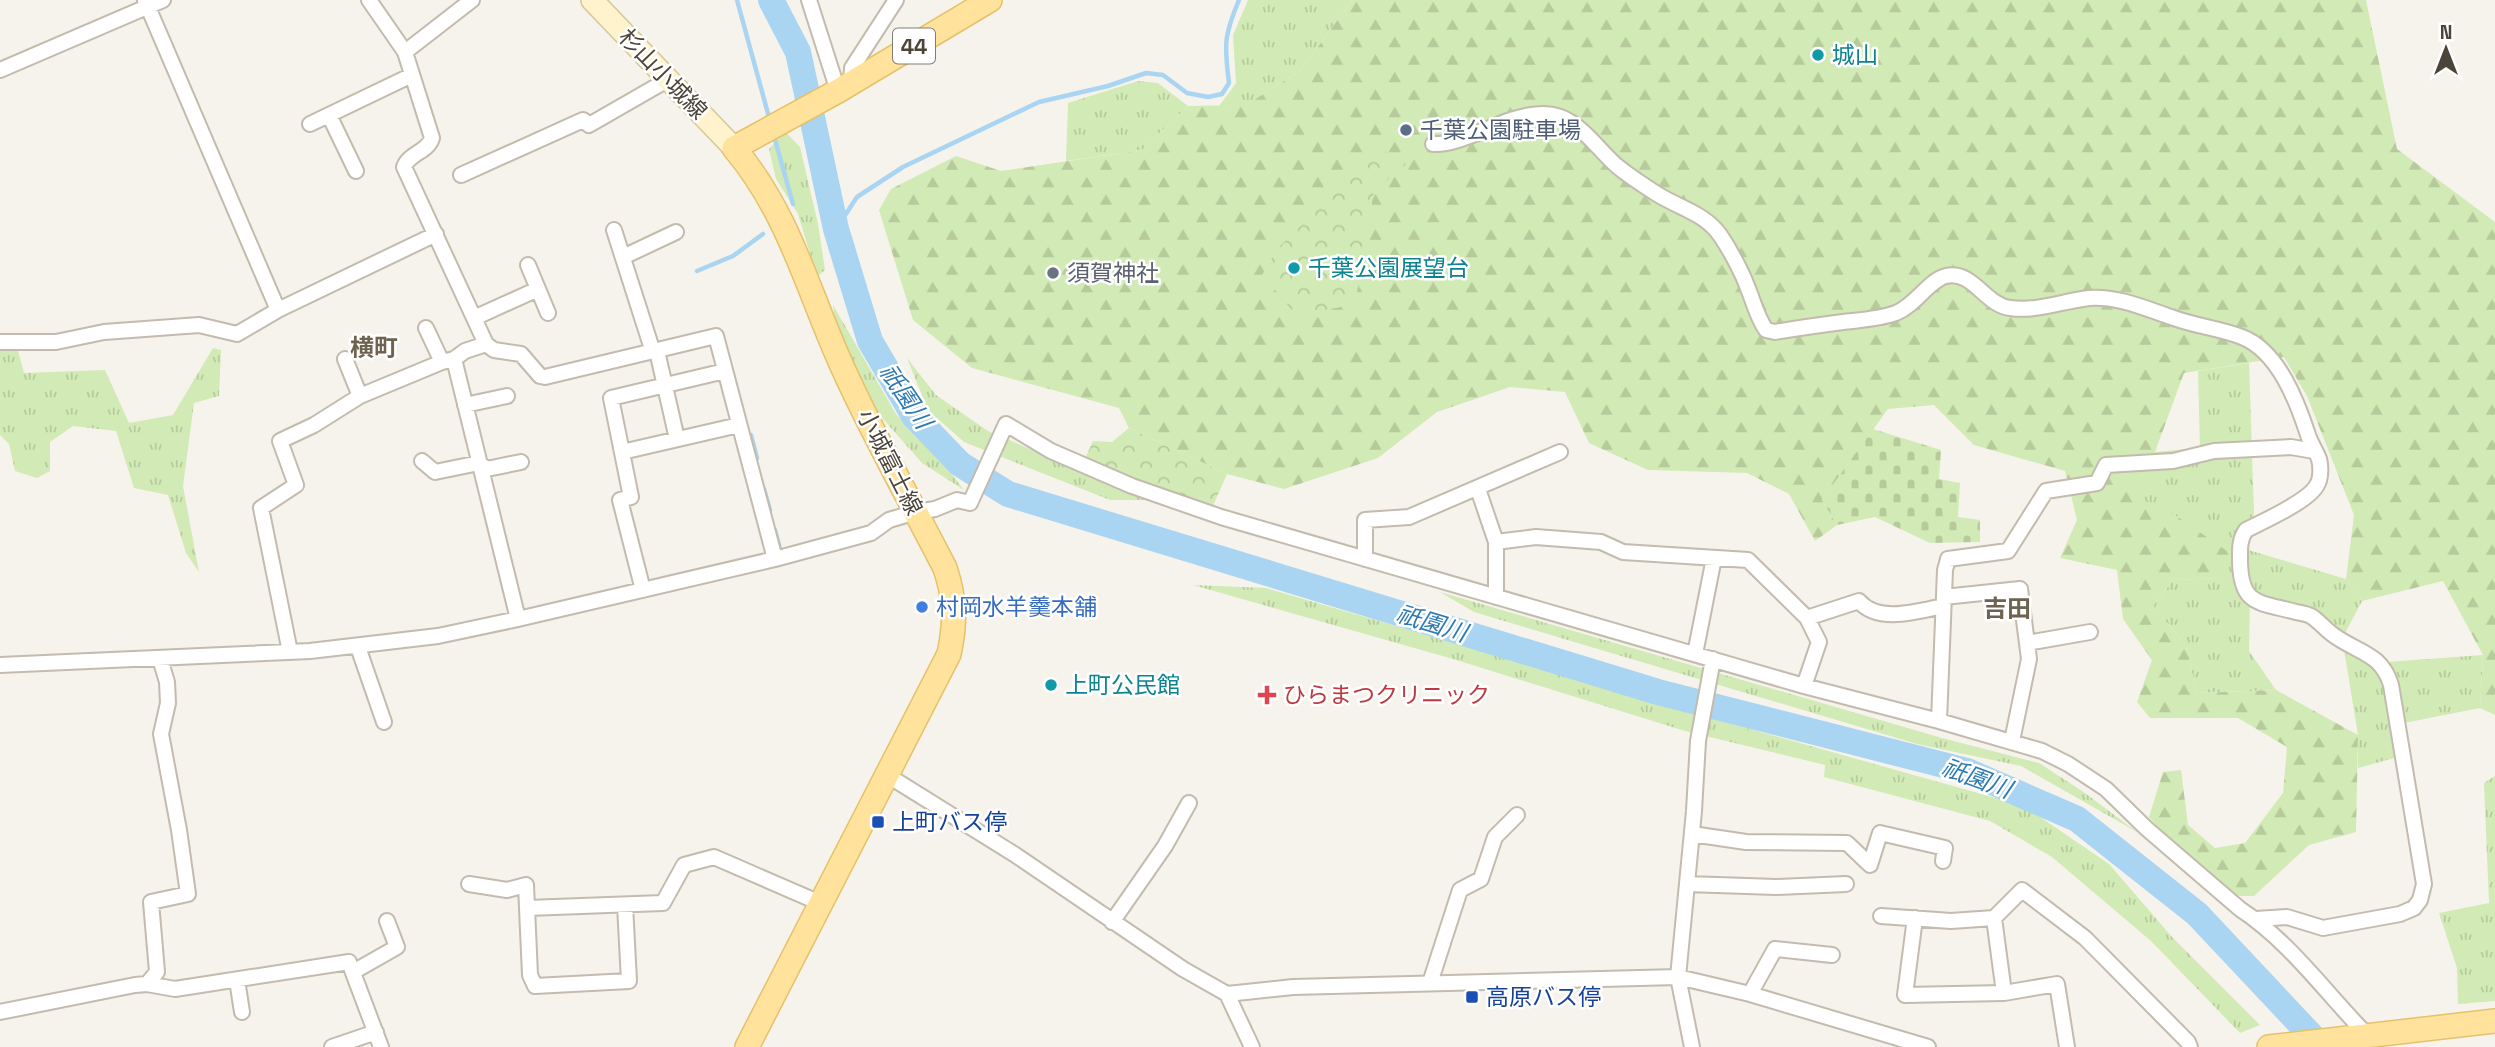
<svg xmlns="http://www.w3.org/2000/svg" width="2495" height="1047" font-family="'Space Grotesk','Noto Sans JP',sans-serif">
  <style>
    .grass { fill: url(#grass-tufts) }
    .forest { fill: url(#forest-firs) }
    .cemetery { fill: url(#cemetery-stones) }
    .park { fill: url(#park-crowns) }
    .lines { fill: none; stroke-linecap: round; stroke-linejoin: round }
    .stream { stroke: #a9d4f2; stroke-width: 4.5 }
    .river { stroke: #a9d4f2; stroke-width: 26 }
    .minor-casing { stroke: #c2bbae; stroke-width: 18 }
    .secondary-casing { stroke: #d6c79b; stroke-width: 24 }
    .primary-casing { stroke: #e6c16a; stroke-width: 26 }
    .minor { stroke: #fff; stroke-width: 14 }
    .secondary { stroke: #fff3cd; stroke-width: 21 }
    .primary { stroke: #ffe39c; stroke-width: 23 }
    .culture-dot { fill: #0f9aa8; stroke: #fff; stroke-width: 2.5 }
    .service-dot { fill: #5c6f8a; stroke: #fff; stroke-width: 2.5 }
    .worship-dot { fill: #6b7280; stroke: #fff; stroke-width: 2.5 }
    .shop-dot { fill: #3f7fe0; stroke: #fff; stroke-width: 2.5 }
    .health-dot { fill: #e0444e; stroke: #fff; stroke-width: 2.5 }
    .transit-dot { fill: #1a4fb4; stroke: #fff; stroke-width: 2.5 }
    .labels { text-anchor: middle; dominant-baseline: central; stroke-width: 5; stroke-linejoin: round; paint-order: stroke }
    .shield { fill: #fff; stroke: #817c74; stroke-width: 2 }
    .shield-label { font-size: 21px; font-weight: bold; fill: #4b4439 }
    .culture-label { font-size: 23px; fill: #0d838f; stroke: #fff; text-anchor: start }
    .street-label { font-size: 23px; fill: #4b4439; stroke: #fff }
    .service-label { font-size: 23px; fill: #4e5e75; stroke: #fff; text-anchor: start }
    .worship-label { font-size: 23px; fill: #5b616d; stroke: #fff; text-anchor: start }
    .shop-label { font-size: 23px; fill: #366cbe; stroke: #fff; text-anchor: start }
    .health-label { font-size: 23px; fill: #be3a42; stroke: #fff; text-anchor: start }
    .transit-label { font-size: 23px; fill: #164399; stroke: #fff; text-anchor: start }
    .neighbourhood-label { font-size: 24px; font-weight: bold; fill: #6e6250; stroke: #fff }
    .water-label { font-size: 24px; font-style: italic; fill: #2e7ab2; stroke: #fff }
  </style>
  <defs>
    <pattern id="grass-tufts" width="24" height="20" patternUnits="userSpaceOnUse" patternTransform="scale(1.75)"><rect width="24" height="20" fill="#d2eab5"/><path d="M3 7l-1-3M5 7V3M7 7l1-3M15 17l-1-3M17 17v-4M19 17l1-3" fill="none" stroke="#b6ca9c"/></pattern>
    <pattern id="forest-firs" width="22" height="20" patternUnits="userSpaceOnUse" patternTransform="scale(1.75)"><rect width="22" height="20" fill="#d2eab5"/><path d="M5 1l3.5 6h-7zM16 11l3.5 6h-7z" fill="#b6ca9c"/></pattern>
    <pattern id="cemetery-stones" width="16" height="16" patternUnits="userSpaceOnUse" patternTransform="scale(1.75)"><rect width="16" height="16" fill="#d2eab5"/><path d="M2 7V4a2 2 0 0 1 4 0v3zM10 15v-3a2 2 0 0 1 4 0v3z" fill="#b6ca9c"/></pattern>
    <pattern id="park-crowns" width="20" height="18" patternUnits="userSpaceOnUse" patternTransform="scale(1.75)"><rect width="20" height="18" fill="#d2eab5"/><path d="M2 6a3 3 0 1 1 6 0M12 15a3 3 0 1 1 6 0" fill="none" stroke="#b6ca9c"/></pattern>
  </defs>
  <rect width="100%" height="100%" fill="#f6f3ec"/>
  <path class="grass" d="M1248,0H1352L1301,70L1246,105L1219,106L1236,83L1233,35Z
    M1138,81L1158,83L1188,106L1142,150L1066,161L1068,103Z
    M775,121L800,147L818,224L825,270L817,277L798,214L776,179L769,149L778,139Z
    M833,305L896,414L945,465L964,490L922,463L877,412L839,344Z
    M17,347L24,373L105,370L129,423L173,415L213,348L221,350L219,396L194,403L183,486L199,572L186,553L168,495L134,488L116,431L73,426L50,442V471L37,478L15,471L9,444L0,435V348Z
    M907,358L936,395L988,431L1149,500H1110L964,442L928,410Z
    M2249,363L2254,514L2245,549L2346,579L2362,601L2343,637L2387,662L2483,655L2480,708L2404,723L2409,754L2358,768V735L2342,637L2250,594L2249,651L2276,690L2196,693L2187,646L2153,606L2173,580L2223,578L2131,499L2155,452L2200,448L2198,371Z
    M1193,585L1266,588L1718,720L2024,806L2109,864L2172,937L2260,1025L2240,1033L2151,941L2052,857L1990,821L1824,777L1825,765L1685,731L1453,659Z
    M1440,592L1942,738L2039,763L2085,793L2137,832L2021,766L1917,744L1474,612Z
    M2495,776V1001L2458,1004L2457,968L2439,913L2489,903L2484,783Z"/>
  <path class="forest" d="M1352,0H2366L2397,149L2495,222V715L2480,708L2483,655L2443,581L2362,601L2346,579L2354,515L2307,396L2284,357L2184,373L2155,452L2132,498L2162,506L2230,553L2223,578L2173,580L2153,606L2187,646L2196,693L2276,690L2358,735L2356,832L2309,845L2254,896H2234L2173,844L2149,817L2163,772L2181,770L2188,825L2215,848L2245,843L2283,793L2287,747L2238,718H2150L2137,702L2152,660L2123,619L2117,570L2060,558L2077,520L2065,471L1974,445L1934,405L1888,409L1822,500L1837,525L1815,541L1789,494L1747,473L1648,470L1589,443L1565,392L1510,387L1437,412L1378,458L1284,489L1227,474L1129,428L1119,408L972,368L913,320L879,210L891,189L956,156L1001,171L1142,150L1188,106L1246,105L1301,70Z"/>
  <path class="cemetery" d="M1873,429L1941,450L1939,479L1960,483L1958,517L1980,520V542L1930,543L1875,517L1837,525L1822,500Z"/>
  <path class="park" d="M1380,148L1406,164L1374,191L1355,304L1297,316L1262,275L1277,249Z
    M1129,428L1227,474L1212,508L1084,461L1093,441L1112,442Z"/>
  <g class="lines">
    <path class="stream" d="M737,0L770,121
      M774,136L793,204
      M836,229L857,197L903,167L1039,102L1108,86L1146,73L1163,75L1187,93L1208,97L1222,94L1229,83C1224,44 1224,36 1239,0
      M697,271L733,256L763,234
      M751,435L757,458
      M764,489L770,510
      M775,530L780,549"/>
    <path class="river" d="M771,0L798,52L836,229L870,341L914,416L960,464L1008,494L1658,692L1967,771L2077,819L2197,914L2322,1047"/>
    <defs>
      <path id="minor" d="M145,0L278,310
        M369,0L405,52L432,138C428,152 409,153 404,167L486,344L494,350L521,354L540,376L545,377L716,336L775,559
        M809,0L838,91
        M405,52L472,0
        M0,70L163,0
        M851,83L852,68L896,0
        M329,115L356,171
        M310,124L412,75
        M1433,144C1466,145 1504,115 1541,114C1575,112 1593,145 1617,166C1629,176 1643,185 1657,194C1676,206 1700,212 1716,230C1725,240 1742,272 1747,286C1753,300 1757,317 1766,330L1775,332C1798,328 1820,325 1843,322C1860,320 1879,319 1896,313C1916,305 1929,280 1946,276C1973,270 1985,305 2010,308C2036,312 2063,301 2089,298C2118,296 2144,308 2171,317C2194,326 2219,328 2242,337C2278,351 2297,401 2308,435C2311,444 2316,451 2319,459C2321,466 2321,479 2317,485C2309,501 2262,522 2246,530C2239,540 2240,550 2240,562C2241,606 2259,602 2296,612C2301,613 2307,614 2311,616C2319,621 2325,629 2332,634C2357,653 2381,652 2391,685L2424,884L2420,900L2414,908L2400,914L2323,928L2287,917L2256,919
        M461,175L583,120L589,125L669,79
        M614,230L653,352
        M623,257L676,232
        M528,265L548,313
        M474,318L538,289
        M426,328L442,362
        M0,342H56L104,332L199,325L237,334L278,310L436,234
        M486,344L465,351L454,359L518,619
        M657,351L677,439
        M345,359L360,396
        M465,405L507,396
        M622,452L739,425
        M422,461L435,472L479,463L487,469L521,462
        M1478,489L1496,542V597
        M1496,542L1536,537L1601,542L1623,552L1748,560L1807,618L1819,642L1804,686
        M1365,559V520L1409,517L1560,452
        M643,590L620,500L631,497L611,398L725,371
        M1944,597L2020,589L2029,659L2012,741
        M1807,618L1859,601C1878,624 1919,611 1943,606
        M2027,643L2090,632
        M358,647L384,722
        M290,652L261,508L296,485L280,441L314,425L360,396L442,362L454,359
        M1695,654L1714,558
        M0,665L310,651L438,636L518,619L775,559L871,533L889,520L916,512L935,509L957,500L970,503L1006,424L1051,451L1132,486L1221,517L1804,686L1939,721L2042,751L2068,764L2106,789L2147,829L2240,909C2290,942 2325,992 2367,1035
        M1939,721L1945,570L1948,559L2008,551L2046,491L2097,483L2106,465L2173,461L2214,451L2291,447L2314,451
        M887,775L1014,854L1183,969L1227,994L1293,987L1678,977L1750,994L1928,1047
        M1692,834L1746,842L1847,843L1870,865L1880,833L1945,848L1943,861
        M469,884L507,890L526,885L527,908L663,903L684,865L714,857L820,903
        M1687,884L1776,887L1846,884
        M527,908L530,975L535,986L629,981L625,905
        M1881,916L1951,921L1994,918L2022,890L2085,938L2188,1042L2190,1047
        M1915,918L1905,995L2004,993L2057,984L2067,1047
        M1994,918L2004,993
        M1112,922L1165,846L1189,803
        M353,972L397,947L387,921
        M237,980L242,1012
        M1430,983L1460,890L1481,879L1495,837L1517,815
        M147,984L157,972L151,902L188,894L179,830L161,734L168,703L167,682L160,659
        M1227,994L1252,1047
        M1750,994L1775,949L1832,955
        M0,1012L135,985L147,984L175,989L349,962L381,1047
        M332,1047L376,1032
        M1692,1047L1678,977L1694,811L1698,741L1713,659"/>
      <path id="secondary" d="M592,0L734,148"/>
      <path id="primary" d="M747,1047L949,654C956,622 955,598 945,568C912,504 877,442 847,377C809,297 792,217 734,148L838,91L990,0
        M2269,1047L2495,1021"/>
    </defs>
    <use href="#minor" class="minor-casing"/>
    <use href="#secondary" class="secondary-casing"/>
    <use href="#primary" class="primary-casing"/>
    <use href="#minor" class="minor"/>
    <use href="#secondary" class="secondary"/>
    <use href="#primary" class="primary"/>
  </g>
  <g class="culture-dot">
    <circle cx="1818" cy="55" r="7"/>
    <circle cx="1294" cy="268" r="7"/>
    <circle cx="1051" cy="685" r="7"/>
  </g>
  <circle class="service-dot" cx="1406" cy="130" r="7"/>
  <circle class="worship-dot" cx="1053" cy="273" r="7"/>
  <circle class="shop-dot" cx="922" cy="607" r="7"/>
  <path class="health-dot" d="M1263.5 684.5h7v7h7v7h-7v7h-7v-7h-7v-7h7z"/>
  <g class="transit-dot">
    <rect x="871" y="815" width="14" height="14" rx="3.5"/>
    <rect x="1465" y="990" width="14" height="14" rx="3.5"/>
  </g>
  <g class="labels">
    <rect class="shield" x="893" y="28.5" width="42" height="35" rx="5"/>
    <g class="shield-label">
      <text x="914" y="46">44</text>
    </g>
    <g class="culture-label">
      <text x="1832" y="55">城山</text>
      <text x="1308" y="268">千葉公園展望台</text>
      <text x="1065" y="685">上町公民館</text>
    </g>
    <g class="street-label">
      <text transform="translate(663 74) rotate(46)">杉山小城線</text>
      <text transform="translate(890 462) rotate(63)">小城富士線</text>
    </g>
    <g class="service-label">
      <text x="1420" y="130">千葉公園駐車場</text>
    </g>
    <g class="worship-label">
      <text x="1067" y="273">須賀神社</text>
    </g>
    <g class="shop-label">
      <text x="936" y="607">村岡水羊羹本舗</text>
    </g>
    <g class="health-label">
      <text x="1283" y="695">ひらまつクリニック</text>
    </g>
    <g class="transit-label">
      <text x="892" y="822">上町バス停</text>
      <text x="1486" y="997">高原バス停</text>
    </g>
    <g class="neighbourhood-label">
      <text x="374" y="347">横町</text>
      <text x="2007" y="608">吉田</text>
    </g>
    <g class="water-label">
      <text transform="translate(906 396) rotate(56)">祇園川</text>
      <text transform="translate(1432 623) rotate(17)">祇園川</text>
      <text transform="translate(1977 778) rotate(20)">祇園川</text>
    </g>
  </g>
  <g transform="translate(2446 49)" stroke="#ffffff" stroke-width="5" paint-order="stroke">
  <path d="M0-5L12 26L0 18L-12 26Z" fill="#4b4439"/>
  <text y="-10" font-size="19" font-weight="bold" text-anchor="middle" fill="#4b4439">N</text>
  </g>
</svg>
